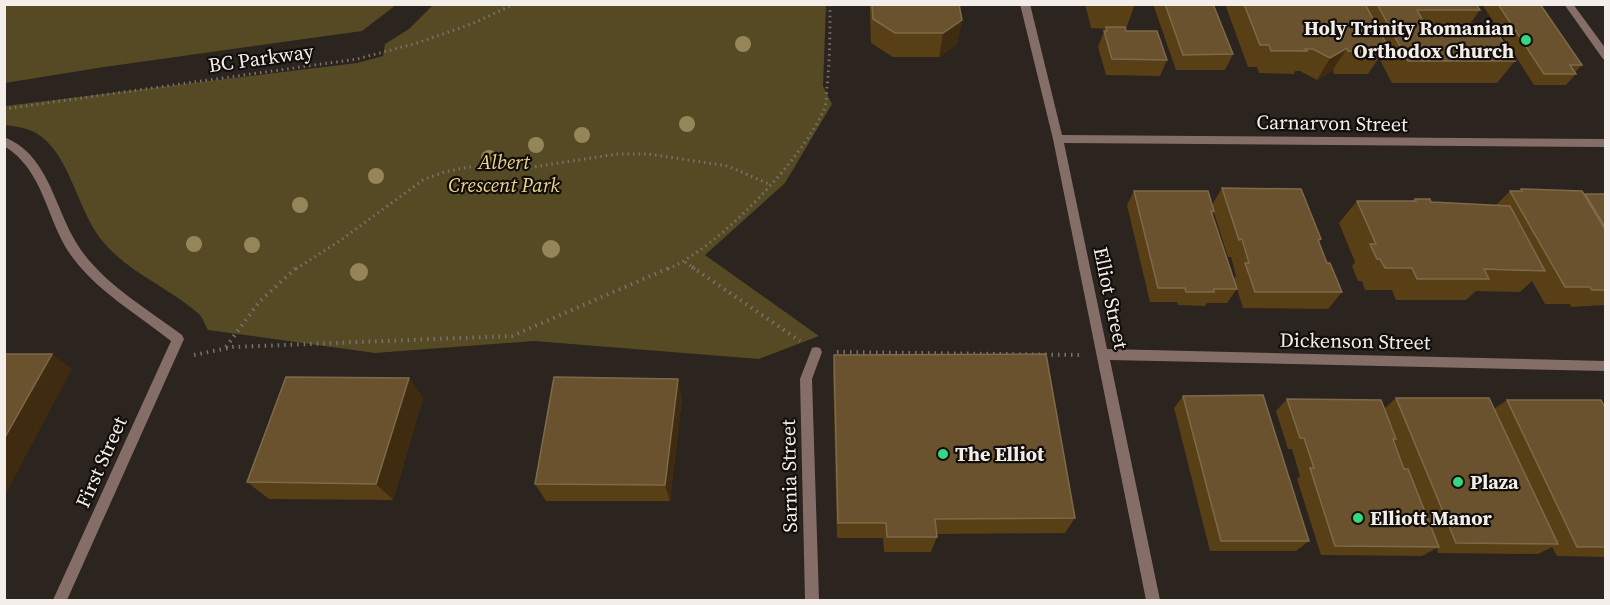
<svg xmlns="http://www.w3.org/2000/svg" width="1610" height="605" font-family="'Source Serif 4',serif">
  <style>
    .green { fill: #554a24 }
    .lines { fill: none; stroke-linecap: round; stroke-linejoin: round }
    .path-far1 { stroke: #79726d; stroke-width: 3; stroke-dasharray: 1.5 4; stroke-linecap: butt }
    .path { stroke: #79726d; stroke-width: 4; stroke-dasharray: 1.5 5; stroke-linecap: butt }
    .minor { fill: #856e68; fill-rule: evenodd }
    .tree { fill: #95865a }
    .wall { fill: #583f16; fill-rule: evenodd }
    .shaded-wall { fill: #3f2c10 }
    .building { fill: #69522d; stroke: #7e6a4a; stroke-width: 1.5 }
    .poi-dot { fill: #35d881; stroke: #120e0b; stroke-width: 2 }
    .labels { text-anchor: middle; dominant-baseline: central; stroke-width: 4.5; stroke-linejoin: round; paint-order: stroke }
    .poi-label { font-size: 20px; font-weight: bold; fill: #f4eeea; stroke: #120e0b; text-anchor: start }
    .street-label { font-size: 20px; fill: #f4eeea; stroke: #120e0b }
    .park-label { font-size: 20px; font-style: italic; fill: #ebd68b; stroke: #120e0b }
  </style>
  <rect width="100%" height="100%" fill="#2c241e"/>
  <path class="green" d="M5,4H396V5L362,31L104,67L5,83Z
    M434,4L826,5L823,86L832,104L785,183L705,255L819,336L759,359L534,341L375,353L208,330C205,325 203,318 199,314C167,286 126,272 100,238C77,208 69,152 36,133C27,128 15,126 5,125V106L357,63L383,56L385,44L409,29Z"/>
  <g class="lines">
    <path class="path-far1" d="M4,109L357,59L417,43L474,23L514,4
      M685,262L695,269
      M296,269L341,240L423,180L444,172L469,167L514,170L617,154H648L728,166L771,185
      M668,269C720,246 800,162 824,110C827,103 826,94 827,87C830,59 830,32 830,4"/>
    <path class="path" d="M692,267L800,341
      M226,347L259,302L297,267
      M837,352L1082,355
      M194,355L233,347L512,336L671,267"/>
    <path class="minor" d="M1020,4H1030L1062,135L1606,139V147L1064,143L1107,349L1606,361V371L1110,360L1160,600H1146L1053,139Z
      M1564,4H1573L1606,49V60L1603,59Z
      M4,137C46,153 54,203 73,237C96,280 145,307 182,335L184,339L67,600H53L171,341C137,314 95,290 70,254C46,219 44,170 4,146Z
      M816,347L820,348L822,352L812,379L819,600H805L800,379L812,348Z"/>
  </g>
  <g class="tree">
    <circle cx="743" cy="44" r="8"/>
    <circle cx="687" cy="124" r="8"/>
    <circle cx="582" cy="135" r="8"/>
    <circle cx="536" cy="145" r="8"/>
    <circle cx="489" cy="158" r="8"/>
    <circle cx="376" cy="176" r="8"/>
    <circle cx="300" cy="205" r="8"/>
    <circle cx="194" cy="244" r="8"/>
    <circle cx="252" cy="245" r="8"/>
    <circle cx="551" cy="249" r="9"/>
    <circle cx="359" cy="272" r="9"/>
  </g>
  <path class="wall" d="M870,4H959L962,20L957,44L939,57H893L871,43L870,14Z
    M1085,4H1135L1126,29V31L1167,60L1160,76L1106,75L1098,47L1105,29L1091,28Z
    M1153,4H1213L1233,54L1225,70H1176Z
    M1225,4H1476L1480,10L1467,28L1515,61L1497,83H1392L1379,58L1368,74H1334L1333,70L1317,80L1300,71H1295L1294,74L1259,73L1257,67H1248Z
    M1482,4H1540L1582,65L1575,72L1576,74L1566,85H1534Z
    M1222,188L1321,239L1319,243L1327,263L1342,292L1328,309L1243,308L1237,289L1227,303H1207L1205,306L1178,305L1177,302H1150L1127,205L1134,191L1212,205ZM1214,213L1228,257H1231L1236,276L1234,279L1212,215Z
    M1521,189L1584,195L1585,194H1605V305L1571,307L1570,304H1545L1532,281L1520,292L1476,291L1466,300H1396L1392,290H1365L1362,281H1358L1352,266L1355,262L1339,223L1357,201H1413L1415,199L1431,202L1496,205L1510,191H1519Z
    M834,355L1075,518L1065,533L936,534L937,537L931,552H884L883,538H837L833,375Z
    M409,378L423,398L393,500L269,499L247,482Z
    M1183,396L1309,541L1296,551H1210L1174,408Z
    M682,398L670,501H546L535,484Z
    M1396,398L1494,409L1507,400L1605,408V557L1557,556L1552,547L1538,554L1438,553L1437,548L1422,556L1321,555L1297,479L1300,476L1292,449H1288L1276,411L1287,399L1384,409ZM1394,440L1405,469L1393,441Z"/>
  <path class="shaded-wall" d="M962,20L957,44L939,57L943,33Z
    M1347,48L1333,70L1317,80L1330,58Z
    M52,354L72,369L4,497V439Z
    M409,378L423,398L393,500L376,484Z
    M678,379L682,398L670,501L665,485Z"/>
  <path class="building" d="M872,4H959L962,20L943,33H895L873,19Z
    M1165,4H1213L1233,54L1183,55Z
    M1244,4H1365L1387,45H1379L1382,52L1348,51L1347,48L1330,58L1313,49H1305L1307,51H1271L1269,45H1260Z
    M1377,4H1476L1480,10H1417L1427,28H1494L1515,61H1408Z
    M1498,4H1540L1582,65H1570L1576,74H1544Z
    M1106,27H1125L1126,31H1157L1167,60L1112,59L1104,31H1107Z
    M1222,188L1301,189L1321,239L1318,240L1327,263H1330L1342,292H1255L1245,263H1249L1242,239L1239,240Z
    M1521,189L1582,191L1605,229V290H1592L1590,287H1565L1510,191H1522Z
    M1134,191H1208L1214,211H1211L1237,289H1214V292H1186L1185,288H1158Z
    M1585,194H1605V227Z
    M1415,199H1430L1431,202L1510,206L1545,271L1484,269L1489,279H1417L1412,268H1385L1380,259H1377L1370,244H1376L1357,201H1416Z
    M4,354H52L4,439Z
    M1046,354L1075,518L935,519L937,537H887L886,523H838L834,355Z
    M286,377L409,378L376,484L247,482Z
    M554,377L678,379L665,485L535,484Z
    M1263,395L1309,541H1221L1183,396Z
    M1396,398H1489L1558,544L1456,543Z
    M1287,399L1381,400L1396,439H1393L1404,469H1408L1439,547L1335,546L1310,468H1314L1304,438H1300Z
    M1507,400H1601L1605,408V547H1577Z"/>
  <g class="poi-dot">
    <circle cx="1526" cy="40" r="6"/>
    <circle cx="943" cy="454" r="6"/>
    <circle cx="1458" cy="482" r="6"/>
    <circle cx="1358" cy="518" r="6"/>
  </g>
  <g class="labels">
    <g class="poi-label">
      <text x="1514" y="28" text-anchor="end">Holy Trinity Romanian<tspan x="1514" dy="23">Orthodox Church</tspan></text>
      <text x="955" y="454">The Elliot</text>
      <text x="1470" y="482">Plaza</text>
      <text x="1370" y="518">Elliott Manor</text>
    </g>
    <g class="street-label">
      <text transform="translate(261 58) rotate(-8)">BC Parkway</text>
      <text transform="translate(1332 123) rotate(1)">Carnarvon Street</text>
      <text transform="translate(1111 298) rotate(78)">Elliot Street</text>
      <text transform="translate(1355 341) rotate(1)">Dickenson Street</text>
      <text transform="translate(101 462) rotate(-66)">First Street</text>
      <text transform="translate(789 476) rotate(-91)">Sarnia Street</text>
    </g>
    <g class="park-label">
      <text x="504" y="162">Albert<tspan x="504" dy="23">Crescent Park</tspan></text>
    </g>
  </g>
  <rect width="1610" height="605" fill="none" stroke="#f4eeea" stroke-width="12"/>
</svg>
